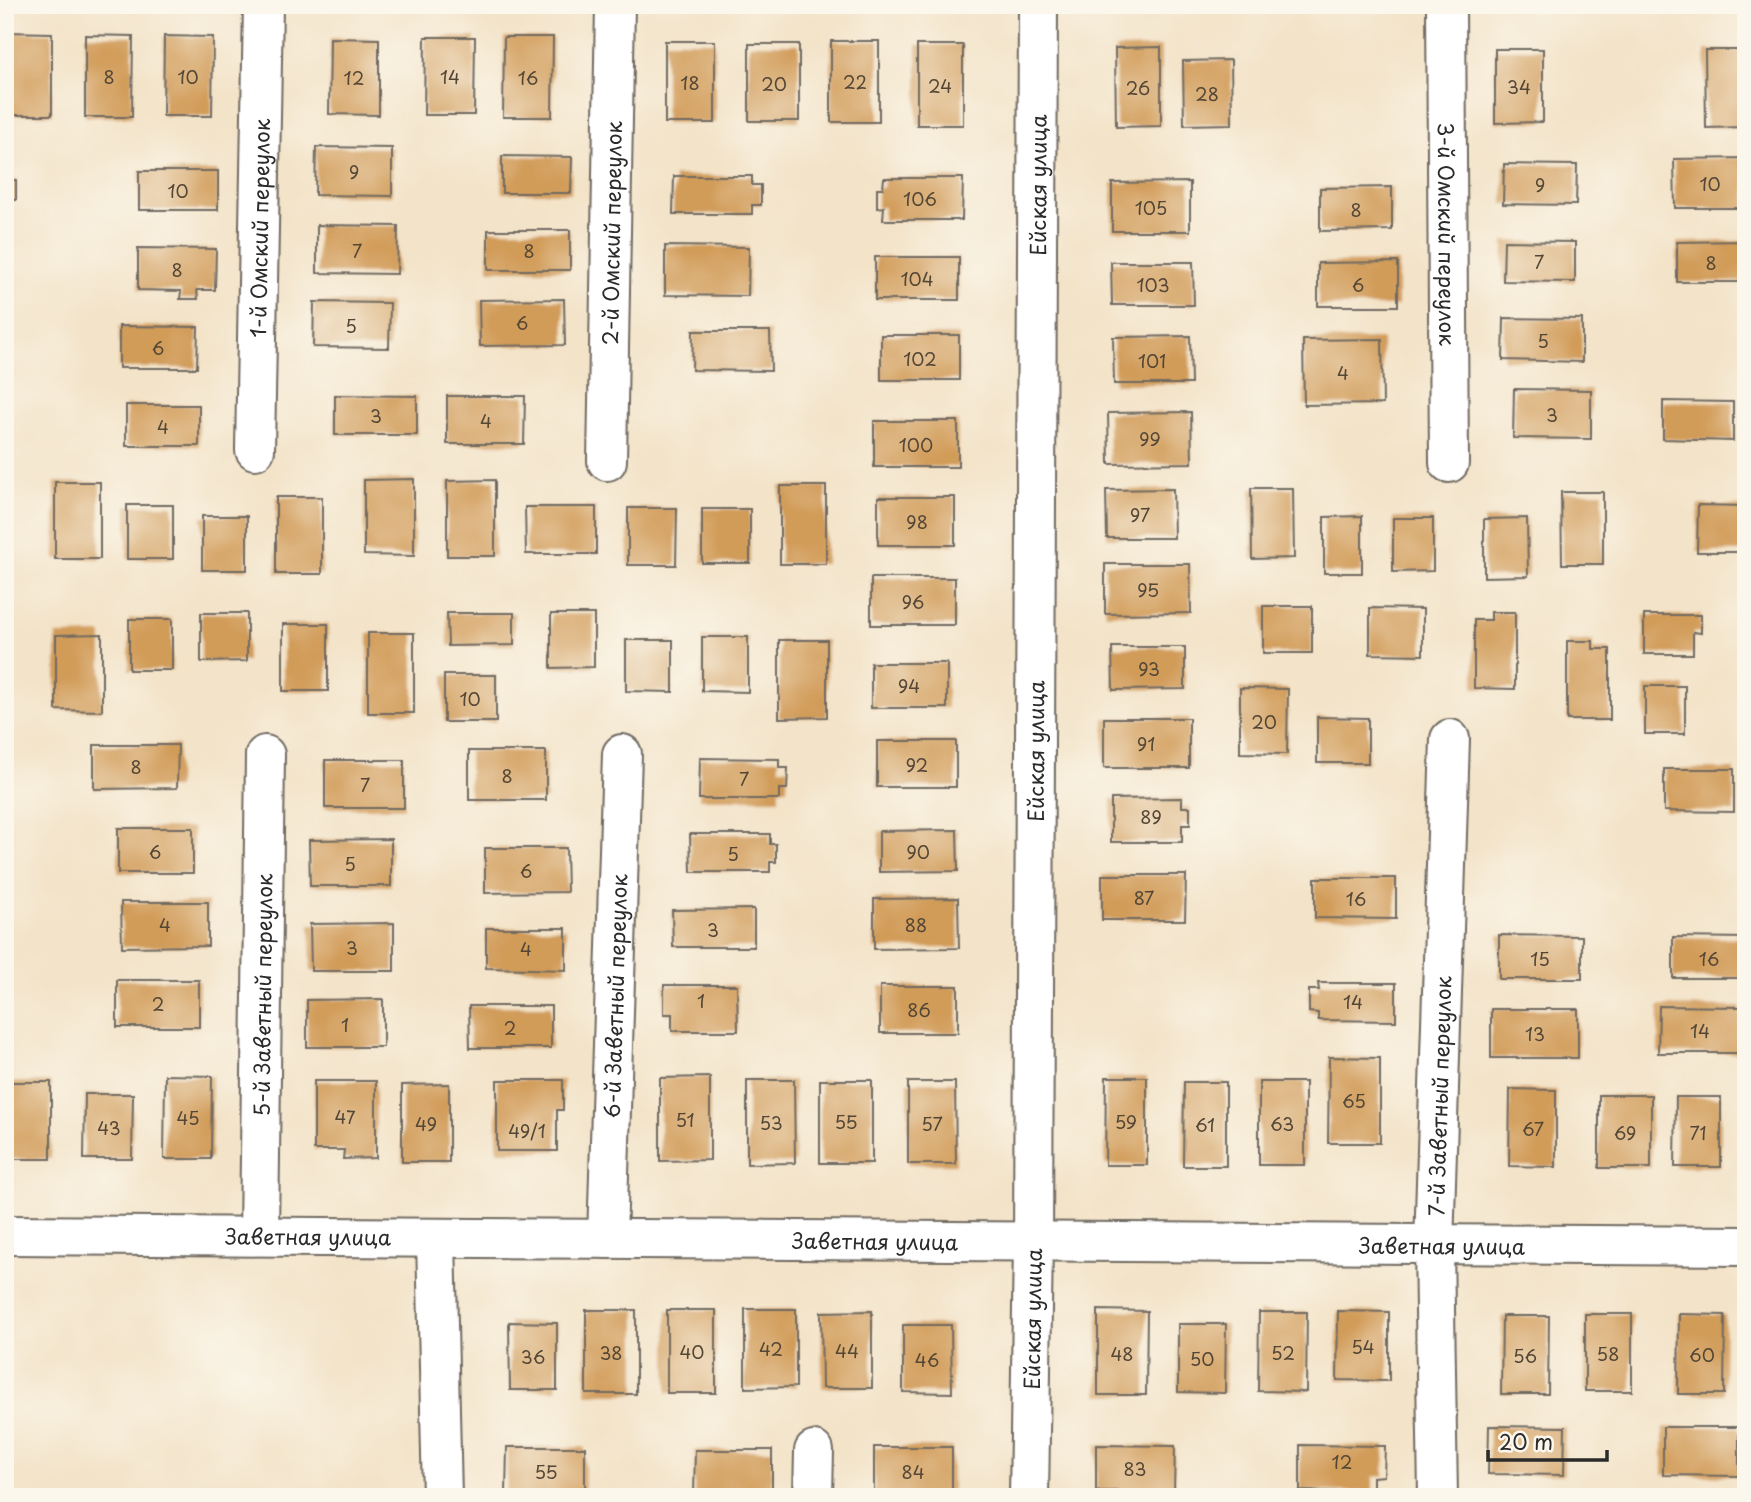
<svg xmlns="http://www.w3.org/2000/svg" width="1751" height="1502" font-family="'Playpen Sans',sans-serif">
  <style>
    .building { fill: #d19b59 }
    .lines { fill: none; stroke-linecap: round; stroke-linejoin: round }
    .street-casing { stroke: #716b62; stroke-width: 42 }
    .street { stroke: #fff; stroke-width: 38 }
    .labels { text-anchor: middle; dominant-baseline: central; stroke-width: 5; stroke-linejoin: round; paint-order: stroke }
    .number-label { font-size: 18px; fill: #544736 }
    .street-label { font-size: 21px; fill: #2b2b2b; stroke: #fbf7ec }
  </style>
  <rect width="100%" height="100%" fill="#fbf7ec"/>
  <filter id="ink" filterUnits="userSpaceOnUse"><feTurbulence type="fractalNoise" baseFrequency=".0143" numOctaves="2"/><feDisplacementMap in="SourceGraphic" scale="14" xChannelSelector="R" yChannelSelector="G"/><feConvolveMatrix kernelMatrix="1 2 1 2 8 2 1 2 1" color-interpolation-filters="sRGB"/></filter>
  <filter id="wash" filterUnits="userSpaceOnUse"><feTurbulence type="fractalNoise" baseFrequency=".00686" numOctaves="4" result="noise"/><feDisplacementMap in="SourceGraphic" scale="28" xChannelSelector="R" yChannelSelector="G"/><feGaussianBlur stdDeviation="1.57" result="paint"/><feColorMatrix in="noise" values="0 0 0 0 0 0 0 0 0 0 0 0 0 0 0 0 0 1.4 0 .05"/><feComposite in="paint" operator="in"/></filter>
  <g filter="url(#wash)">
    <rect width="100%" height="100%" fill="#f3e3c8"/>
    <g id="blocks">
      <path class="building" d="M5,32L52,33V115H5Z
        M85,35L133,36L132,117H85Z
        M164,36L213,37L212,116H163Z
        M425,37H475L474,115H424Z
        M504,37H553L552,117H503Z
        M330,38L379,39V115L329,114Z
        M665,41H715V123H665Z
        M831,41H879V122H831Z
        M749,44H799V121H749Z
        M917,45H963V125H917Z
        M1161,47V126L1116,127L1115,48Z
        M1495,49H1543V122L1495,123Z
        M1705,50H1746V127L1706,128Z
        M1231,60L1232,124L1184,125L1183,61Z
        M316,147L392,148V196L315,195Z
        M502,156L572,157L571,193H502Z
        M1746,158V208H1675L1674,159Z
        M1504,164L1577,165L1576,205L1503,204Z
        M5,171H10L9,180H16V200L10,199L9,209H5Z
        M139,171H218V210H139Z
        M674,176H752V185H761V205H752V214H673Z
        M884,178H963L962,220H883L884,207L877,208V188H883Z
        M1190,182V231H1112V183Z
        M1392,187V230L1320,231V188Z
        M317,225L398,226L397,274L317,273Z
        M488,230H570V270H488Z
        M1504,241L1575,242V282L1503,281Z
        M1746,241V282H1677V242Z
        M665,246L749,247L748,296L665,295Z
        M138,248L216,249L215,290H197L198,299H180L181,291L138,290Z
        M875,257H959V300H875Z
        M1111,262H1193L1194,305H1112Z
        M1398,262V306H1318V263Z
        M564,299L565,345L480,346L479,300Z
        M314,302L390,303L389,348L313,347Z
        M1504,318L1582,319V362L1503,360Z
        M119,326L198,327L197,368H119Z
        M5,328H11L10,374H5Z
        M693,331H770L771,371L692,370Z
        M881,335H959V380H881Z
        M1190,336L1191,384H1114L1113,337Z
        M1382,339L1383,404L1304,405L1303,340Z
        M1514,389L1591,390V439L1513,438Z
        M335,395L417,396V435H335Z
        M447,396H525L524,444H447Z
        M1663,401L1733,402V441L1663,439Z
        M126,405H199V446H126Z
        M5,408H8V455H5Z
        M1191,412L1192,463L1109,464L1108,413Z
        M874,421H958V467H874Z
        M414,479V556L364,555V480Z
        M495,480V556H447V481Z
        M55,482H100V559H55Z
        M780,486H826V564H780Z
        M1251,488H1293L1294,558L1252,559Z
        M1173,489L1174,538H1107L1106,490Z
        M5,491H10V539H5Z
        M1561,492H1603V564H1562Z
        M276,497H322V574H276Z
        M878,497H955V545H878Z
        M127,505H173V559H127Z
        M1698,505L1746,506V552H1697Z
        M525,507H596V554H526Z
        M628,508H677L676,565H628Z
        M702,509H750V563H702Z
        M202,516H247V570H202Z
        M1362,516V573H1324V517Z
        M1393,518H1433V571L1393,572Z
        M1527,518L1528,576L1484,577V519Z
        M1105,564H1190L1191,613L1105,614Z
        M871,578H955V625H871Z
        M1263,606H1312V653H1263Z
        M1370,608L1423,609V655L1370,654Z
        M1491,612H1515V689L1474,688V620H1491Z
        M201,613H247V661L201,662Z
        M447,613H514V645L448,646Z
        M551,614H594V667L551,668Z
        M1644,615H1701V633L1693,632V654H1644Z
        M129,619H172V670H129Z
        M283,624H328V691H283Z
        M368,633H414V713H368Z
        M102,634V711L56,710V635Z
        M702,637H748V692L702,691Z
        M626,640H673V692L626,691Z
        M779,640H827V717L779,718Z
        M1567,641H1593V649H1610V720H1567Z
        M1112,647H1185V689L1113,690Z
        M871,663H947V708H871Z
        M444,675H496V722H444Z
        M1645,686H1685V734H1645Z
        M1240,688L1288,689L1287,754L1240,753Z
        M1317,717L1368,718V763H1317Z
        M1104,718H1189V768H1104Z
        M877,741H956V787H877Z
        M94,745H178L177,788L94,789Z
        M469,751H546V800H469Z
        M700,758L779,759V768H788L787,789H779V799H699Z
        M325,760H404V808H325Z
        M1664,769H1734V812L1664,811Z
        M1182,798V807H1190V825H1182V842H1111V799Z
        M118,828H193V873H118Z
        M957,830L958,871L879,872V831Z
        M690,834H770V844H776V862H770V872H691Z
        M391,839V886H310L309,840Z
        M485,848H566L567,892L485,893Z
        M1102,875H1186L1185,920H1102Z
        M1315,878H1396V919L1315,918Z
        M958,898L959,948L874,949V899Z
        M121,902H208V946L122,947Z
        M754,909V947H673L672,910Z
        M394,923V971H311L310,924Z
        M486,928H566V970L486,968Z
        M1499,935L1582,936V979H1499Z
        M1673,937L1746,938V978H1673Z
        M117,980H199V1027H117Z
        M1318,983H1396V1021L1318,1020V1013L1309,1012V990H1319Z
        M664,985H737L738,1031H672V1014H664Z
        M880,986H958V1033H880Z
        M383,999V1047H307V1000Z
        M469,1006H551V1048H470Z
        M1659,1006L1741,1007V1053H1658Z
        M1491,1009H1578V1058H1491Z
        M1329,1057L1380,1058V1143H1328Z
        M165,1075L212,1076L211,1159H164Z
        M710,1077V1160L660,1161V1078Z
        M1106,1077H1147V1165H1105Z
        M497,1080H563V1110H557V1151H497Z
        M747,1080H794L795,1163L747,1164Z
        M820,1080H872V1163H820Z
        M314,1081H376V1158L343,1159L344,1150H314Z
        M6,1082H51V1159H5Z
        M908,1082H955L956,1164H908Z
        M1184,1082H1226V1166H1183Z
        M1259,1082H1305V1165H1259Z
        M449,1084V1162H402V1085Z
        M1510,1089L1556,1090V1167L1509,1166Z
        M85,1094H133L132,1159H84Z
        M1599,1095H1651V1168H1599Z
        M1676,1097H1721V1167H1675Z
        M745,1309H796V1387L745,1388Z
        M586,1310H636V1394H586Z
        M667,1310H716V1393H667Z
        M1098,1310L1147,1311L1146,1395H1098Z
        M872,1311V1388H822L821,1312Z
        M1338,1311L1389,1312V1381L1337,1380Z
        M1259,1312H1307L1306,1392L1258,1391Z
        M1585,1314H1632V1391H1585Z
        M1679,1314L1725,1315L1724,1394H1678Z
        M1502,1316H1549L1548,1394H1501Z
        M509,1322L557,1323V1390H510Z
        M1178,1324H1226L1225,1393L1178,1392Z
        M903,1325H951L952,1393L903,1392Z
        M1489,1426L1565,1427L1564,1475L1488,1474Z
        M1663,1427H1739V1476L1663,1475Z
        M1096,1445L1175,1446L1174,1491H1096Z
        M1300,1445L1385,1446L1384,1476L1373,1477V1492L1300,1491Z
        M507,1447H585V1495L506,1494Z
        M874,1447H952V1495L874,1496Z
        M695,1450H772V1495H694Z"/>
    </g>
  </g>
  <g filter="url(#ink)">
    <use href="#blocks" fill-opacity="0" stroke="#716b62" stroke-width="2"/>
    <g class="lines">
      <defs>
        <g id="street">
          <path id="s1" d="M1446,5L1449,463"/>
          <path id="s2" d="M255,450L263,5"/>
          <path id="s3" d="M607,461L615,5"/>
          <path id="s4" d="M5,1235C585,1235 1166,1246 1746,1246"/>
          <path id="s5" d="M259,1235L265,755"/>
          <path d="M436,1238L442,1497"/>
          <path id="s6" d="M607,1239L622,754"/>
          <path d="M813,1497L814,1451"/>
          <path id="s7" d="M1029,1497L1033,1244L1038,5"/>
          <path id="s8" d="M1438,1497L1434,1246L1450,739"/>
        </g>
      </defs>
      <use href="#street" class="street-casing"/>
      <use href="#street" class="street"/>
    </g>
  </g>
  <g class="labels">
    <g class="number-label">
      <text x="109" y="76">8</text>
      <text x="188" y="76">10</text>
      <text x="450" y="76">14</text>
      <text x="354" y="77">12</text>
      <text x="528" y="77">16</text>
      <text x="855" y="81">22</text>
      <text x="690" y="82">18</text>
      <text x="774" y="83">20</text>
      <text x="940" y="85">24</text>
      <text x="1519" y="86">34</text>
      <text x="1138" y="87">26</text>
      <text x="1207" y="93">28</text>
      <text x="354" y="171">9</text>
      <text x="1710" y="183">10</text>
      <text x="1540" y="184">9</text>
      <text x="178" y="190">10</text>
      <text x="920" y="198">106</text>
      <text x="1151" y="207">105</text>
      <text x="1356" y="209">8</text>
      <text x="357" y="250">7</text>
      <text x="529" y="250">8</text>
      <text x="1539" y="261">7</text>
      <text x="1711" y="262">8</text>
      <text x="177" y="269">8</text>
      <text x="917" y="278">104</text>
      <text x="1153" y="284">103</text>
      <text x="1358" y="284">6</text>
      <text x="522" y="322">6</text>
      <text x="351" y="325">5</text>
      <text x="1543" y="340">5</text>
      <text x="158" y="347">6</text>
      <text x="920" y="358">102</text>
      <text x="1152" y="360">101</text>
      <text x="1343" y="372">4</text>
      <text x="1552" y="414">3</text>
      <text x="376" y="415">3</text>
      <text x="486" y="420">4</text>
      <text x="163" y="426">4</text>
      <text x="1150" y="438">99</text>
      <text x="916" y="444">100</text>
      <text x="1140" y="514">97</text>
      <text x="917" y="521">98</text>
      <text x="1148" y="589">95</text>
      <text x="913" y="601">96</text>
      <text x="1149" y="668">93</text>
      <text x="909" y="685">94</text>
      <text x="470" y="698">10</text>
      <text x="1264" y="721">20</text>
      <text x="1146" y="743">91</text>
      <text x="917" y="764">92</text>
      <text x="136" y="766">8</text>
      <text x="507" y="775">8</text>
      <text x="744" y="778">7</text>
      <text x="365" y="784">7</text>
      <text x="1151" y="816">89</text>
      <text x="155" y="851">6</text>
      <text x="918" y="851">90</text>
      <text x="733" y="853">5</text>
      <text x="350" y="863">5</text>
      <text x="526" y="870">6</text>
      <text x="1144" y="897">87</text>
      <text x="1356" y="898">16</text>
      <text x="165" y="924">4</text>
      <text x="916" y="924">88</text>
      <text x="713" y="929">3</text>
      <text x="352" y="947">3</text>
      <text x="526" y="948">4</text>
      <text x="1540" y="958">15</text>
      <text x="1709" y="958">16</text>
      <text x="701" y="1000">1</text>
      <text x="1353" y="1001">14</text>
      <text x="158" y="1003">2</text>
      <text x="919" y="1009">86</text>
      <text x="345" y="1024">1</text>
      <text x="510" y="1027">2</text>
      <text x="1700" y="1030">14</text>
      <text x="1535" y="1033">13</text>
      <text x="1354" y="1100">65</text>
      <text x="345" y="1116">47</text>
      <text x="188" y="1117">45</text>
      <text x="685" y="1119">51</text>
      <text x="846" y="1121">55</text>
      <text x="1126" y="1121">59</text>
      <text x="771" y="1122">53</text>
      <text x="426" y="1123">49</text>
      <text x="932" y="1123">57</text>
      <text x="1282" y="1123">63</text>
      <text x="1205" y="1124">61</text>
      <text x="109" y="1127">43</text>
      <text x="1533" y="1128">67</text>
      <text x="527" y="1130">49/1</text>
      <text x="1625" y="1132">69</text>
      <text x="1698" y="1132">71</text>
      <text x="1363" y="1346">54</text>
      <text x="771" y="1348">42</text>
      <text x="847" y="1350">44</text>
      <text x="692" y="1351">40</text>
      <text x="611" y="1352">38</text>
      <text x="1283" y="1352">52</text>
      <text x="1122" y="1353">48</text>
      <text x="1608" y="1353">58</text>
      <text x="1702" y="1354">60</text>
      <text x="1525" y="1355">56</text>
      <text x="533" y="1356">36</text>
      <text x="1202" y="1358">50</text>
      <text x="927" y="1359">46</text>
      <text x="1342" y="1461">12</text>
      <text x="1135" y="1468">83</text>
      <text x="546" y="1471">55</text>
      <text x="913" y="1471">84</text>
    </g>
    <g class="street-label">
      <text stroke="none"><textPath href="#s7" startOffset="1312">Ейская улица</textPath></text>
      <text stroke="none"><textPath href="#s2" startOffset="222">1-й Омский переулок</textPath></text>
      <text stroke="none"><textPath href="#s3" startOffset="228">2-й Омский переулок</textPath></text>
      <text stroke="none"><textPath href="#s1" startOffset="229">3-й Омский переулок</textPath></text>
      <text stroke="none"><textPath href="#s7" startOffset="746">Ейская улица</textPath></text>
      <text stroke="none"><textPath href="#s5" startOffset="240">5-й Заветный переулок</textPath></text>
      <text stroke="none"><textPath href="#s6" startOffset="243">6-й Заветный переулок</textPath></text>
      <text stroke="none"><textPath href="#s8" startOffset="401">7-й Заветный переулок</textPath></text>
      <text stroke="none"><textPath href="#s4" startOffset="303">Заветная улица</textPath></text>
      <text stroke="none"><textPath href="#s4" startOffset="870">Заветная улица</textPath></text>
      <text stroke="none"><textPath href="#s4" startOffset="1437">Заветная улица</textPath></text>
      <text stroke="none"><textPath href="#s7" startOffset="178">Ейская улица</textPath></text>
    </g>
  </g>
  <rect width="1751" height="1502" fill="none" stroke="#fbf7ec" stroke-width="28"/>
  <path d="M1488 1450v10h119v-10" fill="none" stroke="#2b2b2b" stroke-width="3.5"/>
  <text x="1499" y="1450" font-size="21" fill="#2b2b2b" stroke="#fbf7ec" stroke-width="5" paint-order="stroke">20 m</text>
</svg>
